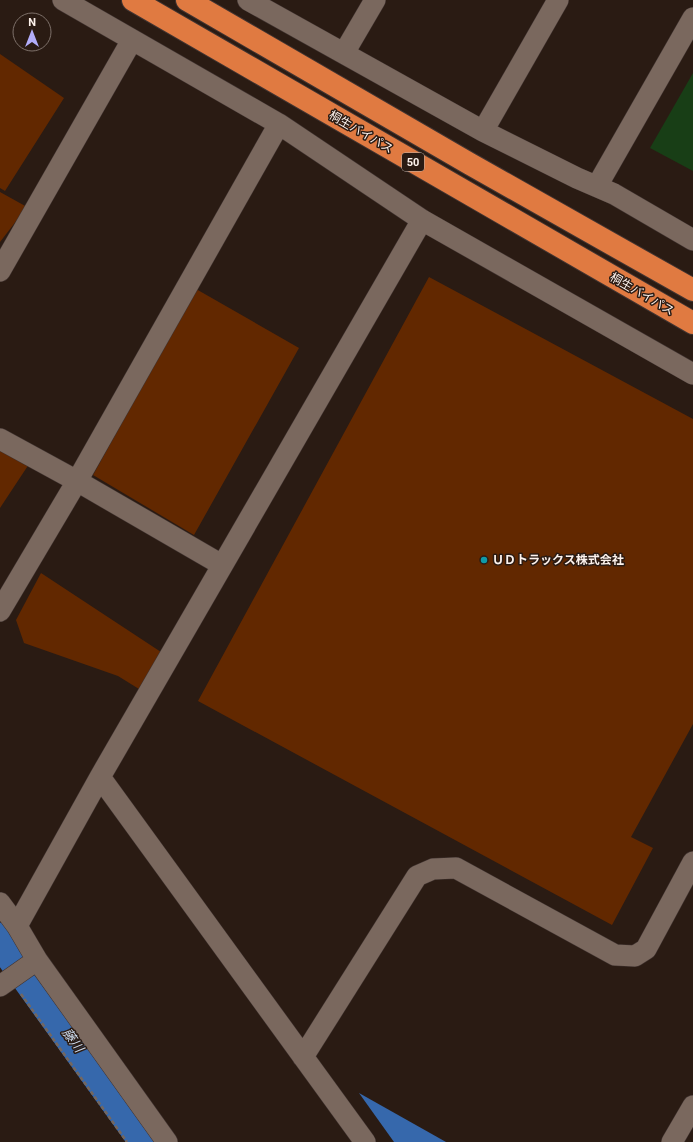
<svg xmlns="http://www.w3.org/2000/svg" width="693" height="1142" font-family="Roboto,'Noto Sans JP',sans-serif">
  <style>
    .green { fill: #183e16 }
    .water { fill: #3668ac }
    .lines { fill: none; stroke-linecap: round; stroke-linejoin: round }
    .river { stroke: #3668ac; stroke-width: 33 }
    .building { fill: #622800 }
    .minor-casing { stroke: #413431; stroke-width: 22 }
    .highway-casing { stroke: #413431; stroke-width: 24 }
    .path { stroke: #74675f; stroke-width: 2.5; stroke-dasharray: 4 2; stroke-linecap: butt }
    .minor { stroke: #7a685e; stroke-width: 21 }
    .highway { stroke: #e07a41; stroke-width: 22 }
    .culture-dot { fill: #0f9aa8; stroke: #2a1b13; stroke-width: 1.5 }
    .labels { text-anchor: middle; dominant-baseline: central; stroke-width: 3; stroke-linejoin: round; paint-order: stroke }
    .shield { fill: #2a1b13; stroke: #beb2ab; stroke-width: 1 }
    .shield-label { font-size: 11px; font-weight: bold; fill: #fdf2ec }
    .street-label { font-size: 12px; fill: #fdf2ec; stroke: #2a1b13 }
    .poi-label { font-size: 12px; font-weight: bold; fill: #fdf2ec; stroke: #2a1b13; text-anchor: start }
    .water-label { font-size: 13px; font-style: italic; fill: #cddbee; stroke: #2a1b13 }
  </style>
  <rect width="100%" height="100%" fill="#2a1b13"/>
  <path class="green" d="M693,73V171L650,148Z"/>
  <path class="water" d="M359,1093L446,1142H394Z"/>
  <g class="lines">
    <path class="river" d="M0,939L146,1142"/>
  </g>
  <path class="building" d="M0,54L64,98L5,191L0,188Z
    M0,192L27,207L0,242Z
    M429,277L693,419V724L631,837L653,848L612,925L198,701Z
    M196,289L299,348L194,535L93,475Z
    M0,439L33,458L0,508Z
    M41,573L161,652L139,689L118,676L24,643L16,620Z"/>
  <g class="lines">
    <defs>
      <path id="minor" d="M63,0L279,124L422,220L693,374
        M248,0L483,131L577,178L614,194L693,240
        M344,53L375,0
        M483,131L558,0
        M597,186L693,18
        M0,271L132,40
        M0,439L77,481L222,565
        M0,611L77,481L279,124
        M100,777L365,1142
        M0,903L17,926L37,960L167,1142
        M17,926L100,777L422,220
        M0,986L37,960
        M303,1057L417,876L433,869L456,868L615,955L635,956L646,949L693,862
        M672,1142L693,1106"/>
      <path id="highway" d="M133,0L693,323
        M187,0L470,164L693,290"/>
    </defs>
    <use href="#minor" class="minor-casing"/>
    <use href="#highway" class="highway-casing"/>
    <path class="path" d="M21,994L127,1142"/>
    <use href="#minor" class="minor"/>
    <use href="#highway" class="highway"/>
  </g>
  <circle class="culture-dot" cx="484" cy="560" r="4"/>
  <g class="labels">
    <rect class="shield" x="402" y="153" width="22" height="18" rx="3"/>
    <g class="shield-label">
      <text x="413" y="162">50</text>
    </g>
    <g class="street-label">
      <text transform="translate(361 132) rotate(30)">桐生バイパス</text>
      <text transform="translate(642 294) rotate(30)">桐生バイパス</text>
    </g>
    <g class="poi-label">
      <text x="492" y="560">ＵＤトラックス株式会社</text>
    </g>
    <g class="water-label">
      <text transform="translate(73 1040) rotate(54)">藤川</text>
    </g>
  </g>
  <g transform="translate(32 32)"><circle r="19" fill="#2a1b13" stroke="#7e716a"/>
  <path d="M0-3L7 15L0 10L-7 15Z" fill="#b2adf9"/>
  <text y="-6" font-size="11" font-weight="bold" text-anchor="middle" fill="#fdf2ec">N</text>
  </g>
</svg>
